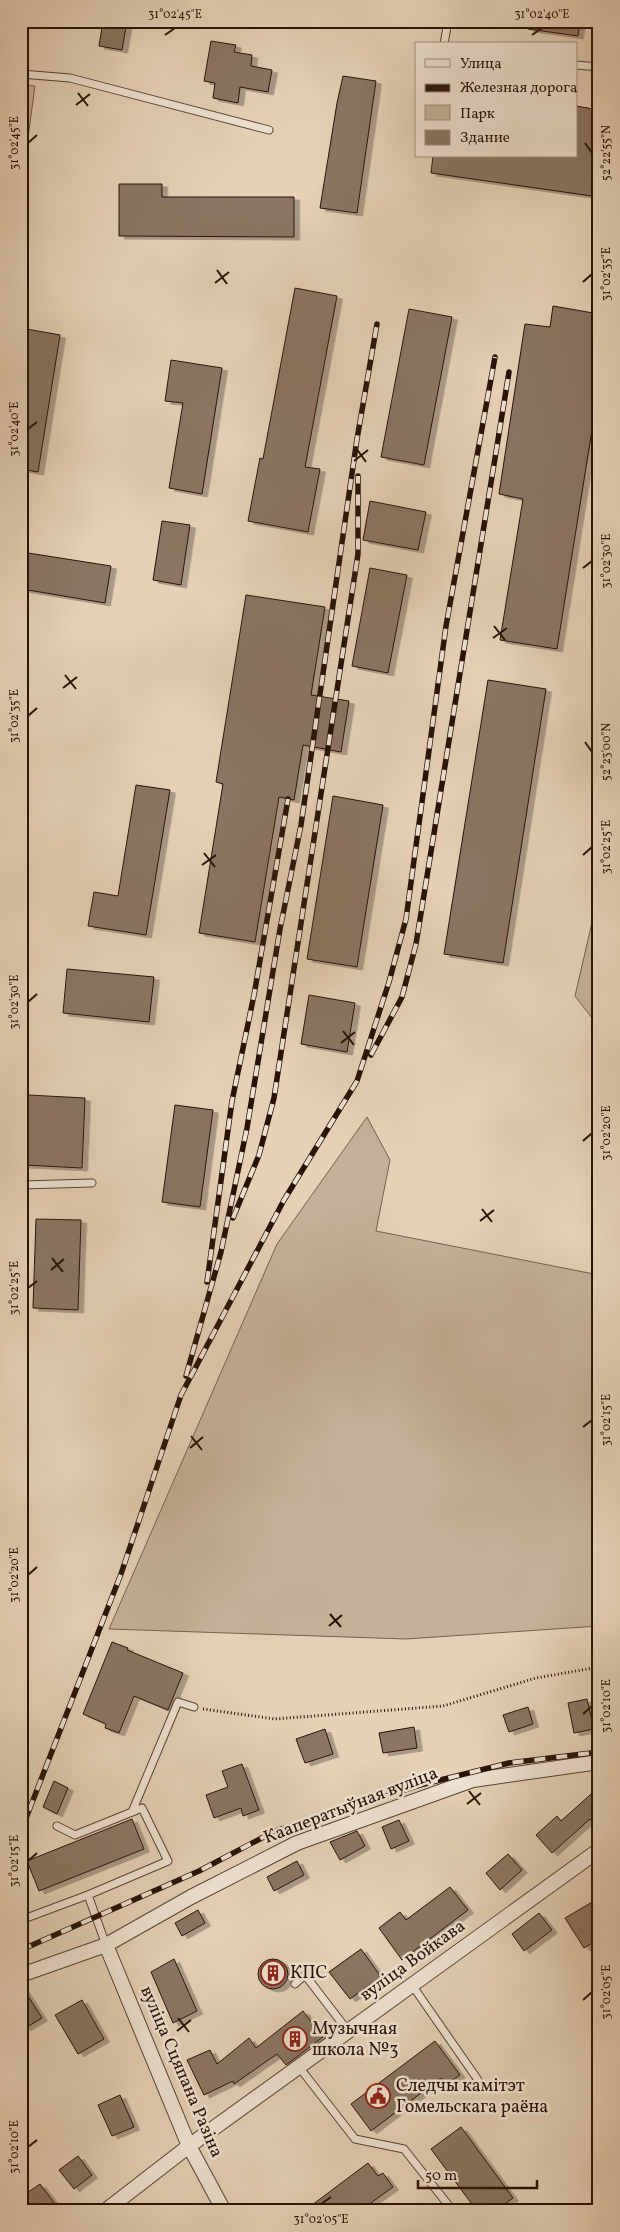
<svg xmlns="http://www.w3.org/2000/svg" width="620" height="2232" font-family="Vollkorn,serif">
  <style>
    .green { fill: #c5b198; stroke: #76624f }
    .building { fill: #8a7562; stroke: #281206; filter: url(#shadow) }
    .lines { fill: none; stroke-linecap: round; stroke-linejoin: round }
    .lane-casing { stroke: #574232; stroke-width: 9 }
    .street-casing { stroke: #574232; stroke-width: 16 }
    .path { stroke: #281206; stroke-width: 3; stroke-dasharray: 1 2.5; stroke-linecap: butt }
    .lane { stroke: #eee1d0; stroke-width: 7 }
    .street { stroke: #eee1d0; stroke-width: 14 }
    .rail-casing { stroke: #281206; stroke-width: 5.5 }
    .rail { stroke: #eee1d0; stroke-width: 4; stroke-dasharray: 11; stroke-linecap: butt }
    .ticks { fill: none; stroke: #281206; stroke-width: 2 }
    .labels { text-anchor: middle; dominant-baseline: central; stroke-width: 5; stroke-linejoin: round; paint-order: stroke }
    .street-label { font-size: 18px; fill: #281206; stroke: #eee1d0 }
    .poi-label { font-size: 18px; fill: #281206; stroke: #eee1d0; text-anchor: start }
    .neatline { fill: none; stroke: #281206; stroke-width: 2 }
    .ticks-label { font-size: 12px; text-anchor: middle; fill: #281206 }
  </style>
  <defs>
    <filter id="shadow"><feDropShadow dx="5.5" dy="3" stdDeviation="0" flood-color="#0004"/></filter>
  </defs>
  <rect width="100%" height="100%" fill="#e5d1b6"/>
  <filter id="stains"><feTurbulence type="fractalNoise" baseFrequency=".004" numOctaves="4"/><feColorMatrix values="0 0 0 0 .2 0 0 0 0 .09 0 0 0 0 .02 0 0 0 .5 -.17"/></filter>
  <radialGradient id="worn" r=".72"><stop offset=".6" stop-color="#630" stop-opacity="0"/><stop offset="1" stop-color="#630" stop-opacity=".3"/></radialGradient>
  <path class="green" d="M21,85L35,86L21,189Z
    M599,892V1027L575,996Z
    M367,1117L390,1160L376,1231L599,1275V1626L406,1639L109,1629L277,1244Z"/>
  <path class="building" d="M103,21H127L122,50L99,46Z
    M529,21H580L578,36L528,29Z
    M211,41L236,45L234,52L252,55L251,66L272,70L268,92L240,87L238,103L213,98L215,83L204,81Z
    M343,76L376,81L357,213L320,208L337,103Z
    M576,106L599,110V197L431,173L433,156H576Z
    M119,184H162V197H294V237L119,236Z
    M295,288L337,296L305,467L320,469L308,532L248,521L260,458L263,459Z
    M553,306L599,314V386L557,649L500,640L523,499L499,494L525,324L550,327Z
    M409,309L452,317L424,465L381,457Z
    M21,328L60,335L38,472L21,469Z
    M171,360L222,368L202,494L169,488L183,403L165,401Z
    M370,501L426,512L418,550L363,540Z
    M162,521L190,525L181,585L153,580Z
    M28,553L111,566L105,603L22,589Z
    M370,568L407,575L388,673L352,666Z
    M246,595L325,607L311,695L349,701L341,752L303,745L294,800L279,797L255,942L199,933L223,784L216,782Z
    M488,680L546,689L503,963L444,954Z
    M136,785L170,790L146,935L88,926L94,892L118,896Z
    M333,796L383,805L357,967L307,959Z
    M67,969L154,977L149,1022L63,1013Z
    M309,995L355,1003L347,1052L301,1044Z
    M28,1095L85,1098L82,1168L24,1165Z
    M175,1105L213,1110L200,1207L162,1202Z
    M36,1219L81,1220L78,1310L33,1308Z
    M112,1642L128,1648L127,1650L183,1673L168,1710L134,1696L119,1733L105,1728L106,1724L83,1714Z
    M587,1699L594,1729L574,1733L568,1703Z
    M528,1707L533,1724L509,1732L503,1715Z
    M414,1727L417,1748L383,1753L379,1733Z
    M325,1729L333,1754L305,1763L296,1739Z
    M242,1764L259,1810L243,1816L241,1808L214,1818L206,1795L228,1787L222,1771Z
    M54,1781L68,1788L57,1814L43,1807Z
    M599,1787V1829L590,1819L552,1853L536,1835L557,1816L561,1821Z
    M132,1819L144,1849L39,1891L27,1861Z
    M399,1820L409,1841L391,1849L382,1827Z
    M357,1831L365,1846L340,1860L330,1842Z
    M508,1854L522,1870L500,1890L486,1873Z
    M297,1861L304,1875L274,1891L267,1877Z
    M450,1887L468,1910L402,1960L379,1928L400,1912L406,1920Z
    M599,1898V1939L584,1948L565,1918Z
    M198,1910L205,1923L182,1936L175,1923Z
    M539,1913L552,1930L524,1951L512,1934Z
    M361,1949L381,1977L350,1999L329,1972Z
    M174,1959L197,2011L173,2023L151,1972Z
    M258 1974a15 15 0 1 1 30 0a15 15 0 1 1-30 0Z
    M21,1985L42,2018L25,2028L21,2021Z
    M82,2000L104,2039L78,2054L55,2015Z
    M303,2011L323,2037L286,2065L277,2054L234,2084L233,2081L204,2095L187,2060L210,2050L217,2064L249,2038L256,2048Z
    M435,2041L460,2075L446,2085L441,2078L371,2131L351,2104Z
    M120,2095L134,2127L112,2136L98,2105Z
    M461,2127L513,2198L495,2211H477L431,2149Z
    M78,2156L92,2175L74,2189L59,2170Z
    M368,2163L378,2176L383,2173L393,2187L368,2205L373,2211H304Z
    M40,2184L55,2204L46,2211H21V2197Z"/>
  <g class="lines">
    <defs>
      <path id="lane" d="M444,44L448,21
        M576,65L599,67
        M21,74L70,78L269,130
        M21,1185L92,1183
        M132,1812L178,1702L194,1707
        M57,1826L75,1835L142,1808L168,1861L88,1895
        M21,1920L88,1895L106,1945
        M295,1984L305,1975L348,2031
        M412,1985L478,2080
        M597,2020L599,2023
        M299,2067L355,2139L404,2149L453,2211"/>
      <path id="street" d="M106,1945L189,2146L224,2211
        M21,1975L106,1945L191,1897L297,1843L473,1780L599,1762
        M105,2211L189,2146L599,1850"/>
    </defs>
    <use href="#lane" class="lane-casing"/>
    <use href="#street" class="street-casing"/>
    <path class="path" d="M203,1709L275,1719L443,1706L536,1678L599,1667"/>
    <use href="#lane" class="lane"/>
    <use href="#street" class="street"/>
    <defs>
      <path id="rail" d="M371,1055L402,997L416,944L509,372
        M233,1218L259,1155L274,1098L358,554V476
        M207,1282L232,1101L254,995L288,799
        M186,1376L221,1252L247,1128L280,929L301,825L357,439L377,324
        M21,1831L121,1574L181,1395L284,1200L357,1081L389,982L406,919L446,626L495,357
        M21,1950L199,1871L275,1831L424,1784L509,1763L599,1752"/>
    </defs>
    <use href="#rail" class="rail-casing"/>
    <use href="#rail" class="rail"/>
  </g>
  <path class="ticks" d="M165,35L175,28M532,35L542,28M78,93L88,106M76,105L90,94M28,143L37,135M585,143L592,153M217,270L227,284M583,282L592,274M215,283L229,272M28,429L37,422M356,448L366,462M354,461L368,450M583,568L592,561M494,626L505,640M493,638L507,628M65,675L76,689M63,688L77,677M28,716L37,708M585,742L592,752M204,853L215,867M583,855L592,847M202,865L216,855M28,1002L37,994M343,1031L354,1045M341,1043L355,1032M583,1141L592,1133M482,1209L492,1222M480,1221L494,1210M52,1258L63,1272M51,1270L64,1259M28,1288L37,1281M583,1427L592,1420M191,1436L202,1450M190,1448L203,1437M28,1575L37,1567M330,1614L341,1627M329,1626L342,1615M583,1714L592,1706M469,1791L480,1805M467,1804L481,1793M28,1861L37,1853M583,2000L592,1992M178,2018L189,2032M177,2031L191,2020M28,2147L37,2140M321,2204L331,2197"/>
  <defs>
    <symbol id="building-ring" viewBox="-11 -11 22 22"><circle r="9.5" fill="#eee1d0" stroke="#8f2418" stroke-width="1.5"/><path d="M-4-6H4V6H1V3H-1V6H-4ZM-2.5-4.3h1.7v1.8h-1.7ZM.8-4.3h1.7v1.8H.8ZM-2.5-1h1.7V.8h-1.7ZM.8-1h1.7V.8H.8Z" fill="#8f2418"/></symbol>
    <symbol id="civic-ring" viewBox="-11 -11 22 22"><circle r="9.5" fill="#eee1d0" stroke="#8f2418" stroke-width="1.5"/><path d="M-.6-6.5H3V-4.5H.6V-3L4-1V1h2V6H-6V1h2V-1L-.6-3ZM-1.2 2.5V6h2.4V2.5Z" fill="#8f2418"/></symbol>
  </defs>
  <g fill-rule="evenodd">
    <use href="#building-ring" x="259" y="1959" width="28" height="28"/>
    <use href="#building-ring" x="281" y="2025" width="28" height="28"/>
    <use href="#civic-ring" x="364" y="2082" width="28" height="28"/>
  </g>
  <g class="labels">
    <g class="street-label">
      <text transform="translate(351 1806) rotate(-21)">Кааператыўная вуліца</text>
      <text transform="translate(413 1961) rotate(-36)">вуліца Войкава</text>
      <text transform="translate(181 2072) rotate(67)">вуліца Сцяпана Разіна</text>
    </g>
    <g class="poi-label">
      <text x="290" y="1973">КПС</text>
      <text x="312" y="2029">Музычная<tspan x="312" dy="21">школа №3</tspan></text>
      <text x="396" y="2086">Следчы камітэт<tspan x="396" dy="21">Гомельскага раёна</tspan></text>
    </g>
  </g>
  <rect width="620" height="2232" fill="none" stroke="#e5d1b6" stroke-width="55"/>
  <rect x="415" y="42" width="162" height="115" fill="#eee1d0" stroke="#9f8e7f"/>
  <rect x="425" y="59" width="25" height="8" fill="#eee1d0" stroke="#9f8e7f"/>
  <text x="460" y="68" font-size="15" fill="#281206">Улица</text>
  <rect x="425" y="84" width="25" height="8" fill="#281206" stroke="#9f8e7f"/>
  <text x="460" y="92" font-size="15" fill="#281206">Железная дорога</text>
  <rect x="425" y="105" width="25" height="15" fill="#c5b198" stroke="#9f8e7f"/>
  <text x="460" y="118" font-size="15" fill="#281206">Парк</text>
  <rect x="425" y="130" width="25" height="15" fill="#8a7562" stroke="#9f8e7f"/>
  <text x="460" y="142" font-size="15" fill="#281206">Здание</text>
  <path d="M418 2180v8h119v-8" fill="none" stroke="#281206" stroke-width="2.5"/>
  <text x="425" y="2180" font-size="15" fill="#281206" stroke="#eee1d0" stroke-width="4" paint-order="stroke">50 m</text>
  <rect x="28" y="28" width="564" height="2176" class="neatline"/>
  <g class="ticks-label">
    <text x="175" y="18">31°02'45"E</text>
    <text x="542" y="18">31°02'40"E</text>
    <text transform="translate(14 143) rotate(-90)" y="4">31°02'45"E</text>
    <text transform="translate(606 153) rotate(-90)" y="4">52°22'55"N</text>
    <text transform="translate(606 274) rotate(-90)" y="4">31°02'35"E</text>
    <text transform="translate(14 429) rotate(-90)" y="4">31°02'40"E</text>
    <text transform="translate(606 561) rotate(-90)" y="4">31°02'30"E</text>
    <text transform="translate(14 716) rotate(-90)" y="4">31°02'35"E</text>
    <text transform="translate(606 752) rotate(-90)" y="4">52°23'00"N</text>
    <text transform="translate(606 847) rotate(-90)" y="4">31°02'25"E</text>
    <text transform="translate(14 1002) rotate(-90)" y="4">31°02'30"E</text>
    <text transform="translate(606 1133) rotate(-90)" y="4">31°02'20"E</text>
    <text transform="translate(14 1288) rotate(-90)" y="4">31°02'25"E</text>
    <text transform="translate(606 1420) rotate(-90)" y="4">31°02'15"E</text>
    <text transform="translate(14 1575) rotate(-90)" y="4">31°02'20"E</text>
    <text transform="translate(606 1706) rotate(-90)" y="4">31°02'10"E</text>
    <text transform="translate(14 1861) rotate(-90)" y="4">31°02'15"E</text>
    <text transform="translate(606 1992) rotate(-90)" y="4">31°02'05"E</text>
    <text transform="translate(14 2147) rotate(-90)" y="4">31°02'10"E</text>
    <text x="321" y="2223">31°02'05"E</text>
  </g>
  <rect width="100%" height="100%" filter="url(#stains)"/>
  <rect width="100%" height="100%" fill="url(#worn)"/>
</svg>
